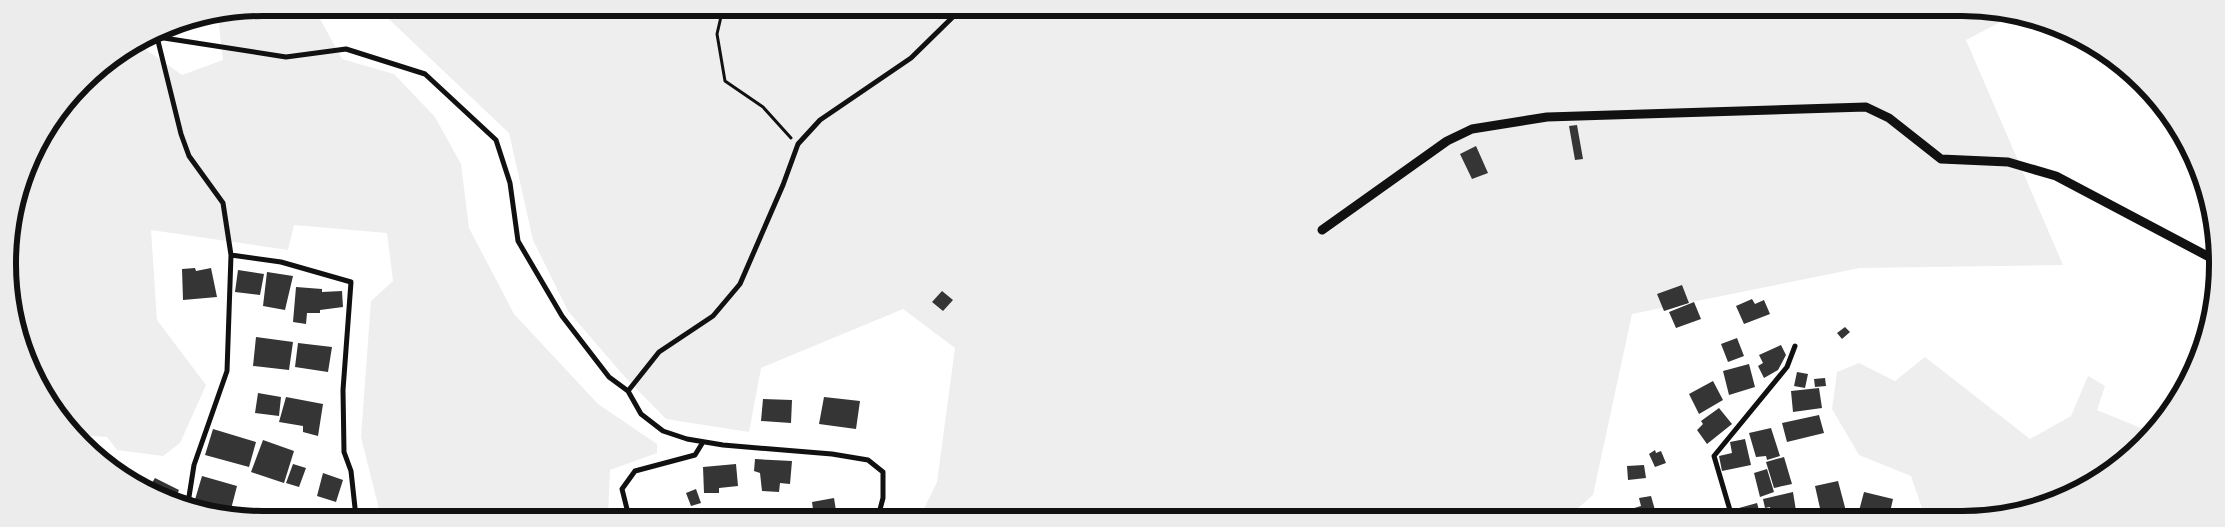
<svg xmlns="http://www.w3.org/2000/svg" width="2225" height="527" font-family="'DM Sans',sans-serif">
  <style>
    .green { fill: #eee }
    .building { fill: #353535 }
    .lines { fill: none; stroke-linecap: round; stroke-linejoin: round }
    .path { stroke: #111; stroke-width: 3 }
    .minor { stroke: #111; stroke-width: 5 }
    .tertiary { stroke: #111; stroke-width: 9 }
    .rim { fill: none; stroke: #111; stroke-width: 6 }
  </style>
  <rect width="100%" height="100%" fill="#fff"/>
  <path class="green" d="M264,8H314L342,59L394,74L435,117L461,164L469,228L514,314L598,404L657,444V453L610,470L608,517H381L361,437L371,301L393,281L387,233L294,225L288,250L151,230L157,320L206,385L180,443L163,456L117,450L107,437L79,435L61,420L21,346L8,246L34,150L94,71L138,44L182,75L223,60L218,16Z
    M377,8L1995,10L2012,16L1966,40L2063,265L1860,268L1632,314L1593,495L1568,517H920L937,482L955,348L903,309L761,368L749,432L666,419L624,376L568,311L533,240L509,133Z
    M1925,357L2030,439L2071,416L2088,376L2105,386L2097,410L2141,428L2172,404L2142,445L2074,493L1995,517H1925L1911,476L1859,455L1832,409L1837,372L1859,363L1895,381Z"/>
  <path class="building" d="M1577,125L1583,159L1575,160L1569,126Z
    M1476,146L1488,173L1472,179L1460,154Z
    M195,268L196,271L211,268L217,297L183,300L182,269Z
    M238,270L264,274L260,295L235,292Z
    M267,272L293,276L285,310L263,306Z
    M1682,285L1689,303L1664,311L1657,294Z
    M296,287L322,289V292L342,291L343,307L320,310V313H307L306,324L293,322Z
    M942,291L953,300L943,311L932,302Z
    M1752,299L1755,304L1764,300L1770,314L1744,324L1736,306Z
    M1694,302L1701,319L1676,328L1669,312Z
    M1845,327L1850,332L1842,339L1837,333Z
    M256,337L293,342L289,370L253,366Z
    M1737,338L1744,356L1728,362L1721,344Z
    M298,343L332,347L328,372L295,367Z
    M1781,345L1786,355L1778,370L1764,378L1758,366L1763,363L1759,355Z
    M1749,364L1755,387L1729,395L1723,371Z
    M1797,372L1808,374L1805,388L1794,386Z
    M1825,378L1826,386L1815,387L1814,379Z
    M1713,381L1723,400L1699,414L1689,394Z
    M1819,388L1822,408L1793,412L1791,391Z
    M258,393L281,397L279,416L255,413Z
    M286,397L323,404L318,436L303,432V426L279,422Z
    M824,397L860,401L856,429L819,424Z
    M763,399L792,400L791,423L761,421Z
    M1719,408L1732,424L1707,444L1697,430L1703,424L1701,421Z
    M1819,415L1824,433L1787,442L1782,423Z
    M1771,428L1780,456L1767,460L1766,456L1756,457L1749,433Z
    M213,429L256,442L249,467L205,455Z
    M1745,439L1751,465L1722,471L1719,456L1732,453L1730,442Z
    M263,440L294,451L284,483L251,472Z
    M1655,450L1656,453L1661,451L1666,463L1655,467L1649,454Z
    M1784,457L1792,484L1774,488L1766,462Z
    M755,459L792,461L790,484L780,483L779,492L762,491L760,473L754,471Z
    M293,464L306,468L299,487L286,483Z
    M736,464L738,486L719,488V493H704L703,467Z
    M1644,465L1646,478L1628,480L1627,466Z
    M1767,469L1774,492L1760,497L1754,473Z
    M323,473L343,480L336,502L317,496Z
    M202,476L237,486L230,513L194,503Z
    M155,478L179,490L175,499L148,489Z
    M1838,481L1846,511L1822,517L1815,486Z
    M696,489L701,503L691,506L686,493Z
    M1793,492L1797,517H1772L1770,507L1765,508L1763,499Z
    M1864,492L1893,499L1889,517L1859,511Z
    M1651,496L1657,517H1634L1631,509L1641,506L1639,498Z
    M834,498L837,517H814L812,502Z
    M1757,503L1761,517H1742L1739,508Z"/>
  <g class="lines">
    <path class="path" d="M723,8L717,34L725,81L763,107L791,138"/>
    <path class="minor" d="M151,36L286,57L346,49L425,74L496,140L510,183L518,241L562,316L609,377L628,391L641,414L663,431L687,439L723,445L832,454L868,460L883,472V498L878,517
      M157,37L181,134L189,156L223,203L231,255L227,371L194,465L188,503
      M231,255L281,262L351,282L343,390L344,452L351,471L356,517
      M628,391L659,352L713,316L740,284L783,185L798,144L820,120L911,58L962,8
      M627,517L628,513L622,489L635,471L695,455L703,442
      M1732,517L1714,456L1787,367L1795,346
      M1839,517L1854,513L1873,517"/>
    <path class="tertiary" d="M1322,230L1447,141L1472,129L1547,117L1866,107L1889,118L1941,159L2008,162L2056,176L2213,259"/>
  </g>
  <path d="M0 0H2225V527H0ZM263 16H1962A247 247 0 0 1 2209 263V264A247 247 0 0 1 1962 511H263A247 247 0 0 1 16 264V263A247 247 0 0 1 263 16Z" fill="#ececec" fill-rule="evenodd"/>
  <path class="rim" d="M263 16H1962A247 247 0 0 1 2209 263V264A247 247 0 0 1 1962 511H263A247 247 0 0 1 16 264V263A247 247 0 0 1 263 16Z"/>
</svg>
